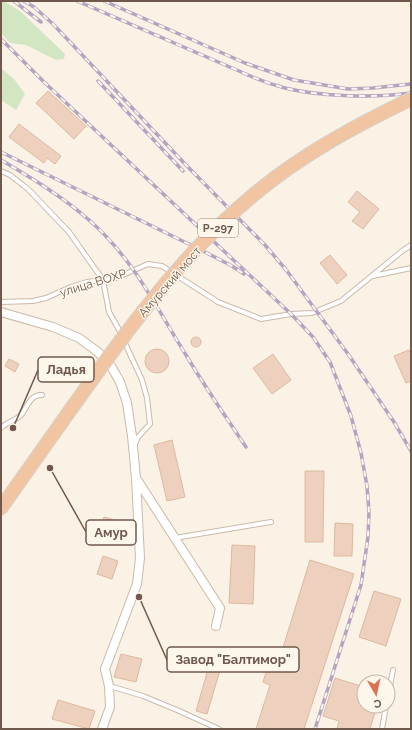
<svg xmlns="http://www.w3.org/2000/svg" width="412" height="730" font-family="Raleway,sans-serif">
  <style>
    .green { fill: #d2e6c4 }
    .building { fill: #edd1be; stroke: #deb8a0 }
    .lines { fill: none; stroke-linecap: round; stroke-linejoin: round }
    .service-casing { stroke: #cab9ab; stroke-width: 6 }
    .minor-casing { stroke: #cab9ab; stroke-width: 10 }
    .trunk-casing { stroke: #d7d1cd; stroke-width: 15 }
    .service { stroke: #fff; stroke-width: 4 }
    .minor { stroke: #fff; stroke-width: 8 }
    .trunk { stroke: #f1c5a1; stroke-width: 13 }
    .rail-casing { stroke: #b4a4c2; stroke-width: 3.5 }
    .rail { stroke: #fdf6ea; stroke-width: 2; stroke-dasharray: 6; stroke-linecap: butt }
    .trunk-bridge-casing { stroke: #d7d1cd; stroke-width: 15; stroke-linecap: butt }
    .trunk-bridge { stroke: #f1c5a1; stroke-width: 13 }
    .labels { text-anchor: middle; dominant-baseline: central; stroke-width: 3; stroke-linejoin: round; paint-order: stroke }
    .shield { fill: #fdf6ea; stroke: #9a887b; stroke-width: 1 }
    .shield-label { font-size: 11px; font-weight: bold; fill: #70594c }
    .street-label { font-size: 12px; fill: #70594c; stroke: #fdf6ea }
    .leader { fill: none; stroke: #70594c; stroke-width: 1.5 }
    .callout-dot { fill: #70594c; stroke: #fdf6ea; stroke-width: 1.5 }
    .callout { fill: #fdf6ea; stroke: #70594c; stroke-width: 1.5 }
    .callout-label { font-size: 13px; text-anchor: middle; font-weight: bold; fill: #70594c }
  </style>
  <rect width="100%" height="100%" fill="#faf2e4"/>
  <path class="green" d="M1,1H4L21,12L65,54L64,59L56,60L26,45L10,43L1,33Z
    M1,68L14,79L25,94L16,110L1,100Z"/>
  <path class="building" d="M48,91L86,126L74,139L36,103Z
    M19,124L61,156L55,164L47,158L44,163L9,137Z
    M357,191L379,209L363,229L352,221L360,212L348,202Z
    M330,255L347,275L337,284L320,263Z
    M191 342a5 5 0 1 1 10 0a5 5 0 1 1-10 0Z
    M145 361a12 12 0 1 1 24 0a12 12 0 1 1-24 0Z
    M409,350L411,354V381L406,383L394,356Z
    M273,354L291,380L272,394L253,368Z
    M9,359L19,364L15,372L5,366Z
    M172,440L185,497L167,501L154,445Z
    M305,471H324L323,542H305Z
    M104,517L114,520L110,534L100,531Z
    M335,523L353,524L352,556H334Z
    M232,545L255,546L253,604L229,603Z
    M103,556L118,561L112,579L97,574Z
    M310,560L354,574L304,729H256L270,685L263,682L274,647L282,651Z
    M374,591L401,599L386,646L359,637Z
    M213,652L231,657L228,669L221,667L207,714L196,711Z
    M121,654L142,659L136,682L114,677Z
    M335,678L364,687V706H377L370,729H337L339,721L323,716Z
    M58,700L95,711L89,729L52,719Z"/>
  <g class="lines">
    <defs>
      <path id="service" d="M1,171L10,175L28,189L69,232L103,280L109,312L122,335
        M373,276L411,268
        M1,302L33,301L46,298L71,287L87,282L116,278L148,264L162,266L218,302L261,319L291,314L312,313L341,301L401,252L411,245
        M124,341L142,380L147,398L150,424L138,437L135,444
        M1,428C7,422 17,420 22,414C27,407 31,394 42,395
        M175,538L271,522
        M110,686L143,696L177,710L219,729
        M388,696L393,670
        M382,729L386,706"/>
      <path id="minor" d="M1,312L53,327L79,338L98,352L111,366L120,382L127,403L132,436L136,478L140,558L137,584L105,669L109,686L110,707L102,729
        M136,478L220,608L216,626"/>
      <path id="trunk" d="M1,508L71,409"/>
    </defs>
    <use href="#service" class="service-casing"/>
    <use href="#minor" class="minor-casing"/>
    <use href="#trunk" class="trunk-casing"/>
    <use href="#service" class="service"/>
    <use href="#minor" class="minor"/>
    <use href="#trunk" class="trunk"/>
    <defs>
      <path id="rail" d="M14,1L41,22
        M24,1L34,7L53,24L186,165L265,245L287,271L348,354L394,422L411,451
        M77,1L239,71C254,78 270,84 285,88C322,97 374,98 411,93
        M104,1L245,63L294,80L348,89L373,88L411,84
        M1,39L44,82L291,314L313,337L330,362L351,416L361,453L367,486L369,512L368,537L361,585L315,729
        M98,81L183,171
        M1,152L203,251L232,266L244,274
        M1,160C31,178 62,196 89,220C133,258 156,307 186,355C205,387 226,417 246,447"/>
    </defs>
    <use href="#rail" class="rail-casing"/>
    <use href="#rail" class="rail"/>
    <defs>
      <path id="trunk-bridge" d="M71,409C95,376 119,341 145,309C176,269 212,230 251,197C299,156 355,126 411,99"/>
    </defs>
    <use href="#trunk-bridge" class="trunk-bridge-casing"/>
    <use href="#trunk-bridge" class="trunk-bridge"/>
  </g>
  <g class="labels">
    <rect class="shield" x="198" y="219" width="40" height="18" rx="3"/>
    <g class="shield-label">
      <text x="218" y="228">Р-297</text>
    </g>
    <g class="street-label">
      <text transform="translate(170 282) rotate(-49)">Амурский мост</text>
      <text transform="translate(93 283) rotate(-17)">улица ВОХР</text>
    </g>
  </g>
  <path class="leader" d="M13 428L38 370M50 468L86 532M139 597L167 660"/>
  <g class="callout-dot">
    <circle cx="13" cy="428" r="4"/>
    <circle cx="50" cy="468" r="4"/>
    <circle cx="139" cy="597" r="4"/>
  </g>
  <g class="callout">
    <rect x="38" y="357" width="56" height="25" rx="4"/>
    <rect x="86" y="520" width="50" height="25" rx="4"/>
    <rect x="167" y="647" width="132" height="25" rx="4"/>
  </g>
  <g class="callout-label">
    <text x="66" y="374">Ладья</text>
    <text x="111" y="537">Амур</text>
    <text x="233" y="664">Завод "Балтимор"</text>
  </g>
  <rect width="412" height="730" fill="none" stroke="#70594c" stroke-width="4"/>
  <g transform="translate(376 694) rotate(171)"><circle r="19" fill="#fdf6ea" stroke="#c5b7ab"/>
  <path d="M0-3L7 15L0 10L-7 15Z" fill="#da7253"/>
  <text y="-6" font-size="11" font-weight="bold" text-anchor="middle" fill="#70594c">С</text>
  </g>
</svg>
